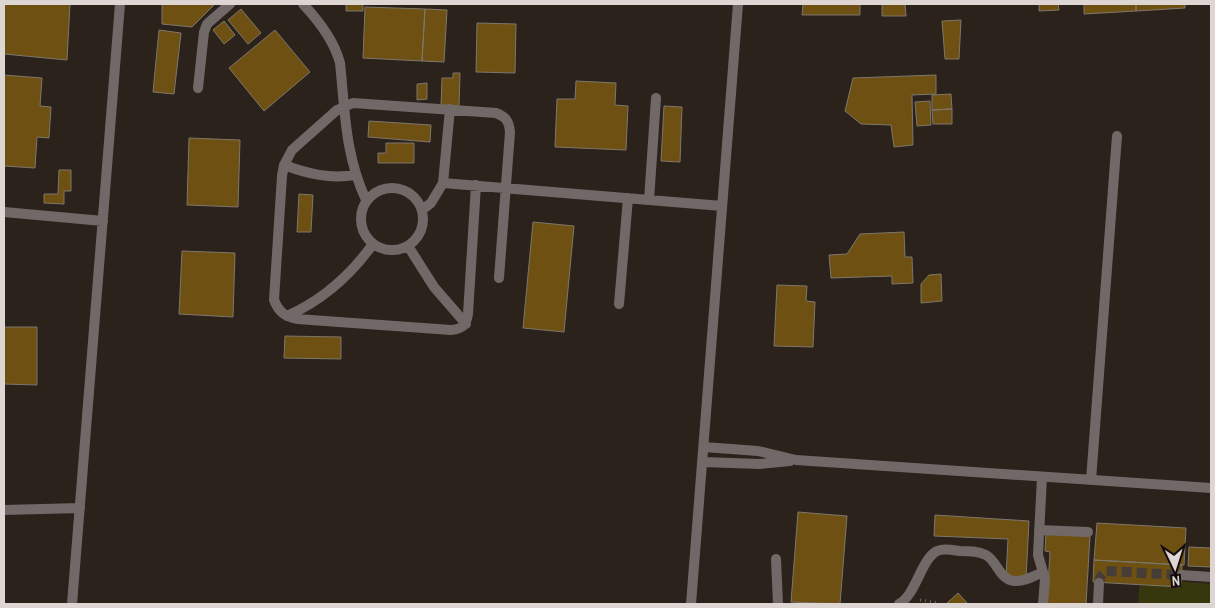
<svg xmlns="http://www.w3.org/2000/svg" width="1215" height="608" font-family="'Archivo Narrow',sans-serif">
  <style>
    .green { fill: #36370c }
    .building { fill: #6e5112; stroke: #7d776c }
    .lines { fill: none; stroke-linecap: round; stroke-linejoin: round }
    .minor-tunnel { stroke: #473d37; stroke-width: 10; stroke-dasharray: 10 5; stroke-linecap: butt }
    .path { stroke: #6d645e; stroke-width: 3; stroke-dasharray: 1 4; stroke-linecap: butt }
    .minor { stroke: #706968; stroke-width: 10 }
  </style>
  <rect width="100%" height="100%" fill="#2c221c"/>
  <path class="green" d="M1140,578L1211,584V604H1138Z"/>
  <path class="building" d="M4,4H70L67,60L4,54Z
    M162,4H215L192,27L162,24Z
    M346,4H419H363V11H346Z
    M803,4H860V15H802Z
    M882,4H905L906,16H882Z
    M1039,4H1058L1059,10L1039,11Z
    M1084,4H1136V11L1084,14Z
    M1136,4H1185V8L1136,11Z
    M365,7L425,9L422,61L363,58Z
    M241,9L261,33L248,44L228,20Z
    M425,9L447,10L444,62L422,61Z
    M961,20L959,59H945L942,21Z
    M224,21L235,35L224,44L213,30Z
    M477,23L516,24L515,73L476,72Z
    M159,30L181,33L174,94L153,92Z
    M275,30L310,72L264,111L229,68Z
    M453,73H460L459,106H441L442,78H453Z
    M4,75L42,78L40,106L51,107L49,138L37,137L35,168L4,166Z
    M936,75V94L912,95L913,145L894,147L891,125L861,124L845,111L853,78Z
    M576,81L616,83L615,105L628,106L626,150L555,147L557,99H575Z
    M427,83V99L417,100V84Z
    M951,94L952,109L932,110V95Z
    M930,101L931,125L917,126L915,102Z
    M664,106L682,107L680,162L661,161Z
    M952,109V124H933L932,110Z
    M369,121L431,125L430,142L368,137Z
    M189,138L240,140L238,207L187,205Z
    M386,143H414V163H378V153H386Z
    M59,170H71V191H64V204L44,203V194H58Z
    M299,194L313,195L311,232H297Z
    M533,222L574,226L564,332L523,328Z
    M904,232L905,257H912L913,283L892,284V276L831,278L829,255L847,254L860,234Z
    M182,251L235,253L233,317L179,314Z
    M941,274L942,301L921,303V284L929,275Z
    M777,285L807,286L806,301L815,302L813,347L774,346Z
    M4,327H37V385L4,384Z
    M285,336L341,337V359L284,358Z
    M798,512L847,516L840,604L791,602Z
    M935,515L1029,521L1026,578L1006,577L1008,539L934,536Z
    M1097,523L1186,528L1184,565L1094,560Z
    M1046,533L1090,536L1086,604H1047L1050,552L1045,551Z
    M1189,547L1211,548V567L1188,566Z
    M1094,560L1182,565L1181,587L1093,582Z
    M958,593L968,604H946Z"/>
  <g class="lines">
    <path class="minor-tunnel" d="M1099,583L1101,576L1106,571L1181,575"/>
    <path class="path" d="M920,600L940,603"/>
    <path class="minor" d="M303,4C319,21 334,40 340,63C345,111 345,155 366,200
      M198,88L204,32L207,24L230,4
      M284,165C308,174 330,179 355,175
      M443,183L722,206
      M476,185L468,314C466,325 463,329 451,330L297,319C284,316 279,312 274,300L282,176L284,165L292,150L337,110L353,103L496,113C506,117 509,121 510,132L499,278
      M361 219a31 31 0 1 1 62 0a31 31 0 1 1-62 0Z
      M649,200L656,98
      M422,210L431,203L443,183L450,109
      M4,212L103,221
      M408,246L434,287L466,324
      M619,304L628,198
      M287,316C323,300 350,276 373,244
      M704,447L758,451L796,460L1211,488
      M703,462L760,464L790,461
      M1042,477L1038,555L1045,579L1043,604
      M1091,480L1117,136
      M4,510L80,508
      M1039,530L1088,532
      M776,559L778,604
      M1181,575L1211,577
      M72,604L120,4
      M691,604L738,4
      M899,604C916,595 921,559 937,551C944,548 952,550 960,551C969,551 978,551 986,555C998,562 999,579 1014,581C1024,582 1034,576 1043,572
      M1098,604L1099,583"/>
  </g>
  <rect width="1215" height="608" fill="none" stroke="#ddd6d2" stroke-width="10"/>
  <g transform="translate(1175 568) rotate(176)" stroke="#110c0a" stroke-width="4" paint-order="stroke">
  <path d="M0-4L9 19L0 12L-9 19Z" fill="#ddd6d2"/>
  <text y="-8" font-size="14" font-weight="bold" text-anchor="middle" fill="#ddd6d2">N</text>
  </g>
</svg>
